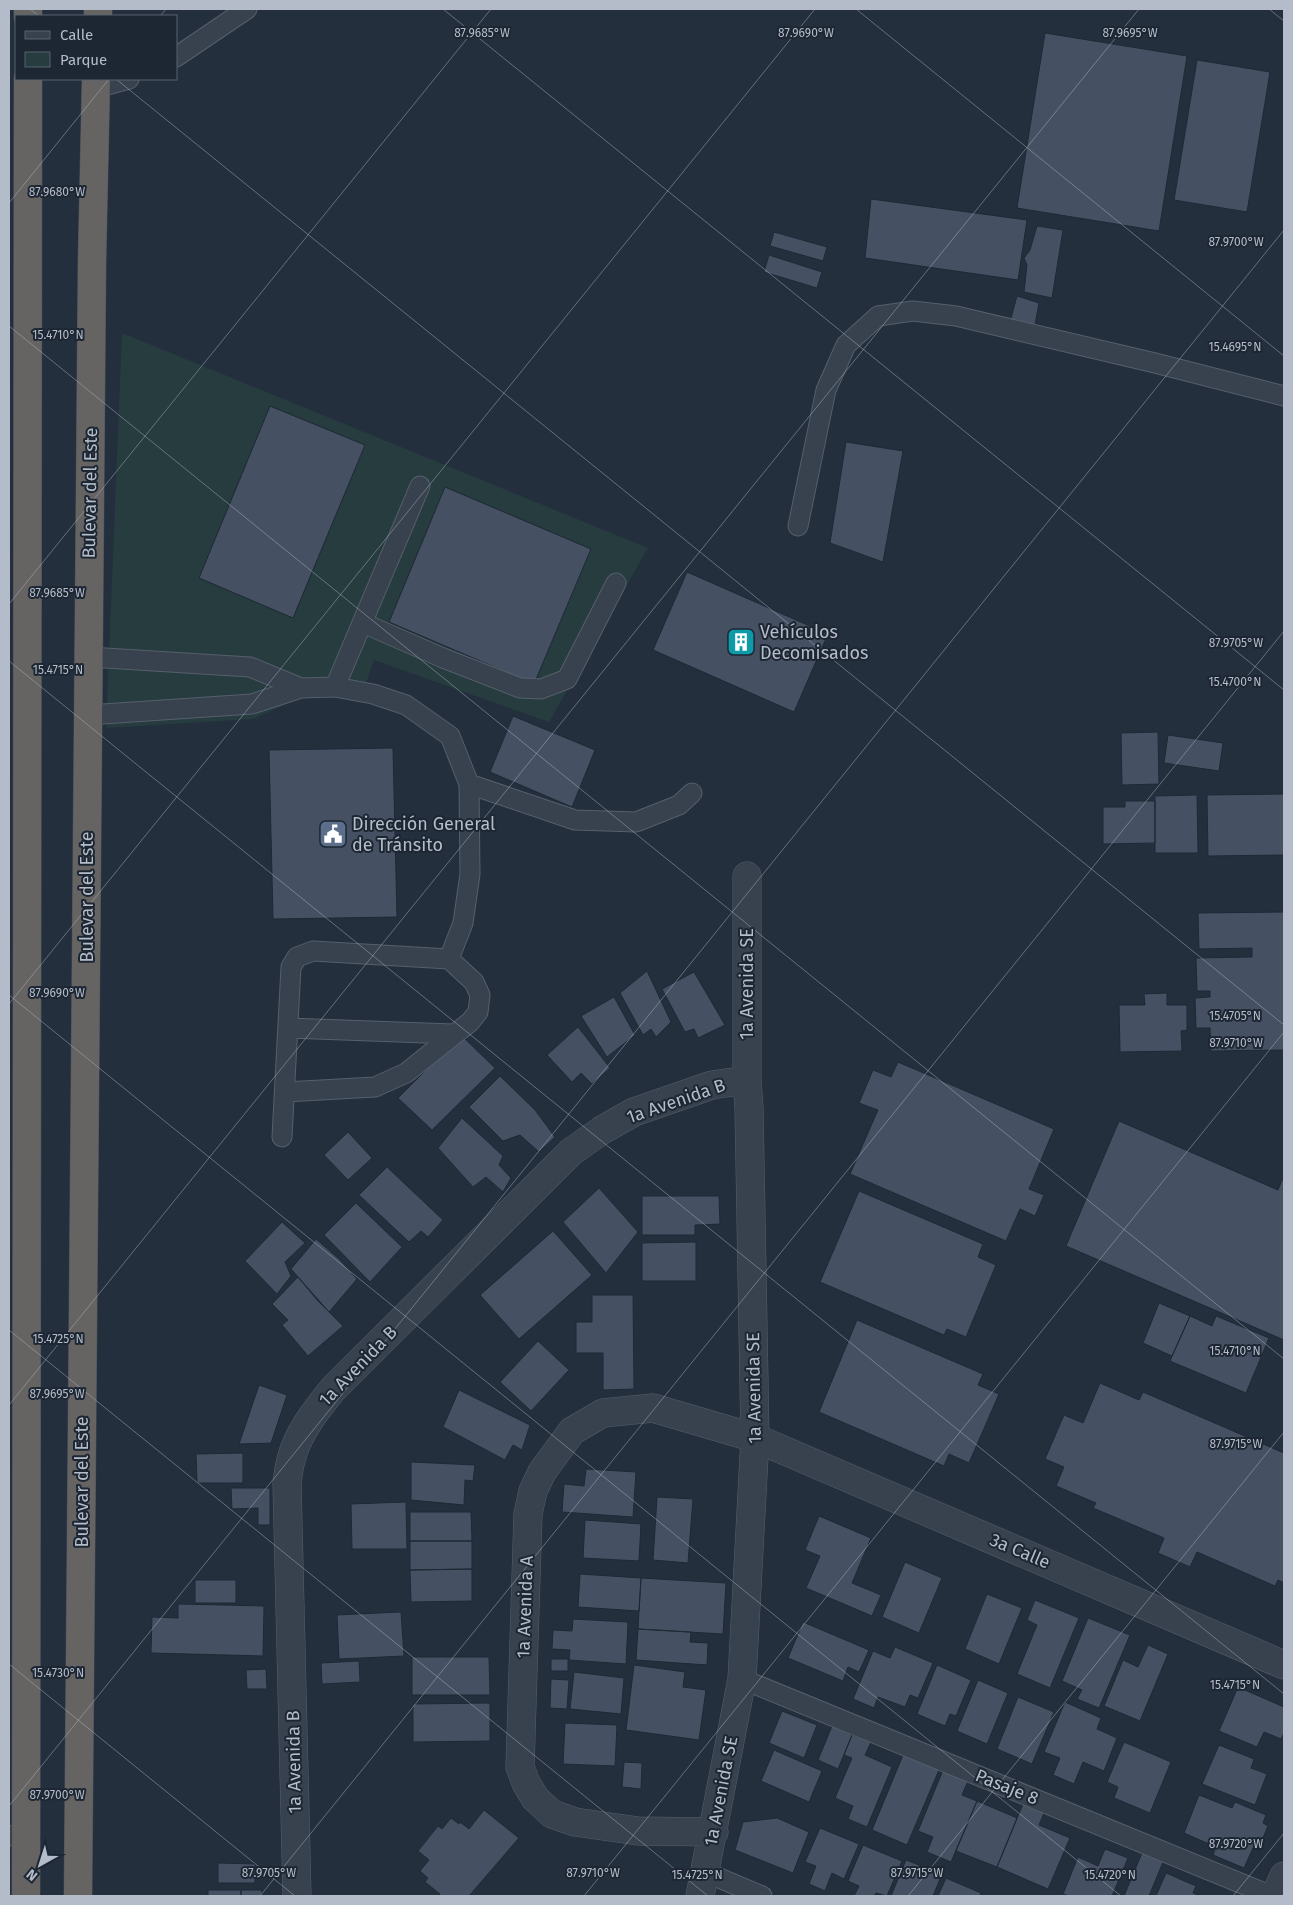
<svg xmlns="http://www.w3.org/2000/svg" width="1293" height="1905" font-family="'Fira Sans',sans-serif">
  <style>
    .green { fill: #263c3f }
    .building { fill: #455162; stroke: #1f2835 }
    .lines { fill: none; stroke-linecap: round; stroke-linejoin: round }
    .service-casing { stroke: #565f6c; stroke-width: 21 }
    .minor-casing { stroke: #565f6c; stroke-width: 29 }
    .trunk-casing { stroke: #434c59; stroke-width: 29 }
    .service { stroke: #38414e; stroke-width: 19 }
    .minor { stroke: #38414e; stroke-width: 28 }
    .trunk { stroke: #656462; stroke-width: 28 }
    .ticks { fill: none; stroke: #b4bcc9; stroke-width: 1; stroke-opacity: 0.45 }
    .labels { text-anchor: middle; dominant-baseline: central; stroke-width: 4; stroke-linejoin: round; paint-order: stroke }
    .street-label { font-size: 18px; fill: #b4bcc9; stroke: #1d2633 }
    .poi-label { font-size: 18px; fill: #b4bcc9; stroke: #1d2633; text-anchor: start }
    .ticks-label { font-size: 12px; text-anchor: middle; fill: #b4bcc9; stroke: #1d2633; stroke-width: 4; stroke-linejoin: round; paint-order: stroke }
  </style>
  <rect width="100%" height="100%" fill="#242f3e"/>
  <path class="green" d="M122,333L648,548L549,722L374,660L361,698L307,695L253,719L106,728Z"/>
  <path class="building" d="M1045,33L1187,56L1159,231L1017,208Z
    M1197,60L1270,72L1247,212L1174,200Z
    M871,199L1027,220L1018,280L865,258Z
    M1037,226L1063,230L1052,298L1024,292L1027,265L1024,258L1030,250Z
    M774,232L827,247L823,261L770,246Z
    M769,255L822,272L817,288L764,272Z
    M1017,296L1039,303L1034,330L1010,322Z
    M270,406L365,445L293,618L199,578Z
    M846,442L903,451L883,562L830,543Z
    M445,487L591,549L534,684L389,622Z
    M687,572L828,634L794,712L653,650Z
    M513,716L595,750L572,807L490,772Z
    M1158,732L1159,784L1122,785L1121,733Z
    M1168,735L1223,743L1219,771L1164,763Z
    M393,748L397,917L273,919L269,750Z
    M1284,794V855L1208,856L1207,795Z
    M1197,795L1198,853H1155V796Z
    M1125,801H1155V843L1103,844V807H1125Z
    M1284,912V1050L1211,1051L1210,1028H1196L1195,998L1210,997V991H1197L1196,958L1252,957V948L1199,949L1198,913Z
    M647,971L671,1022L656,1037L651,1029L643,1035L620,993Z
    M694,972L725,1025L698,1038L694,1029L685,1032L662,989Z
    M1167,993V1005H1187V1030L1181,1031L1182,1051L1120,1052L1119,1005H1145L1144,994Z
    M614,997L635,1035L607,1057L581,1016Z
    M578,1027L610,1068L592,1084L581,1073L572,1082L547,1055Z
    M461,1035L495,1068L432,1130L398,1098Z
    M898,1062L1054,1129L1029,1189L1044,1195L1035,1216L1020,1209L1006,1241L850,1174L878,1110L859,1103L873,1070L891,1077Z
    M500,1076L535,1110L555,1137L539,1152L520,1135L503,1141L469,1107Z
    M462,1118L503,1156L499,1165L511,1178L503,1192L486,1177L473,1187L438,1148Z
    M1119,1121L1278,1190L1282,1180H1284V1340L1066,1246Z
    M348,1132L372,1158L348,1180L324,1155Z
    M387,1167L443,1220L428,1237L421,1231L409,1242L359,1195Z
    M599,1188L638,1232L606,1273L563,1222Z
    M859,1191L983,1244L978,1257L996,1265L966,1337L947,1329L944,1335L820,1282Z
    M642,1196H719L720,1224L695,1225V1235H642Z
    M356,1203L402,1247L370,1282L324,1235Z
    M282,1222L305,1243L285,1262L291,1276L277,1294L245,1261Z
    M553,1231L592,1275L519,1339L480,1295Z
    M316,1239L339,1259L357,1279L329,1312L291,1269Z
    M696,1242V1281H642V1243Z
    M298,1277L318,1301L343,1326L308,1356L282,1325L288,1320L272,1304Z
    M592,1295H633L634,1389L603,1390V1353H576V1322H592Z
    M1159,1303L1190,1316L1172,1356L1143,1343Z
    M1190,1316L1212,1326L1216,1316L1269,1338L1246,1393L1170,1361Z
    M857,1320L983,1374L978,1385L999,1394L969,1463L949,1454L944,1466L819,1412Z
    M538,1341L569,1370L531,1411L500,1382Z
    M1100,1383L1139,1400L1143,1392L1284,1453V1583L1278,1580L1275,1586L1197,1552L1190,1567L1158,1553L1164,1538L1093,1508L1096,1503L1056,1486L1064,1467L1045,1459L1064,1415L1083,1423Z
    M259,1385L287,1395L271,1443L239,1444Z
    M459,1390L530,1425L522,1450L513,1445L505,1460L443,1427Z
    M243,1453V1483H197L196,1454Z
    M411,1462L475,1465L473,1481L465,1480L464,1505L411,1500Z
    M586,1469L636,1472L633,1517L562,1512L564,1484L584,1486Z
    M231,1488H270V1525H258V1508L232,1509Z
    M657,1497L693,1499L688,1563L653,1560Z
    M406,1502L407,1549H352L351,1504Z
    M410,1512H471L472,1541H410Z
    M819,1516L871,1538L852,1583L881,1595L872,1616L806,1588L820,1556L805,1550Z
    M585,1520L641,1524L639,1561L583,1558Z
    M410,1541H472V1569L410,1570Z
    M905,1562L942,1578L919,1633L882,1617Z
    M472,1569V1601L411,1602L410,1570Z
    M580,1574L641,1578L639,1611L578,1607Z
    M641,1578L726,1583L723,1634L638,1629Z
    M195,1580H236V1603H195Z
    M987,1594L1022,1608L999,1664L965,1649Z
    M1035,1600L1079,1618L1050,1688L1017,1674L1037,1625L1027,1620Z
    M178,1604L264,1606L263,1656L151,1653L152,1617L178,1618Z
    M401,1612L404,1656L339,1659L337,1615Z
    M1088,1618L1130,1635L1099,1708L1077,1699L1082,1690L1062,1681Z
    M573,1619L628,1622L626,1664L569,1660L570,1650L552,1649L553,1630L572,1631Z
    M803,1622L869,1650L859,1672L848,1667L843,1681L788,1658Z
    M638,1629L691,1632L690,1642L708,1643L707,1665L636,1660Z
    M1148,1645L1168,1654L1140,1721L1104,1706L1123,1660L1138,1667Z
    M895,1647L933,1663L918,1698L910,1695L905,1707L878,1697L874,1708L853,1699L873,1651L890,1658Z
    M412,1657H489L490,1695H412Z
    M551,1659H568V1671H551Z
    M359,1661L360,1682L322,1684L321,1663Z
    M634,1665L685,1672L683,1687L706,1690L699,1740L626,1730Z
    M937,1665L971,1680L956,1716L950,1714L945,1726L917,1714Z
    M266,1669L267,1689H247L246,1670Z
    M574,1672L624,1678L621,1714L570,1709Z
    M551,1679L569,1680L567,1709L550,1708Z
    M978,1680L1008,1693L987,1744L957,1731Z
    M1238,1687L1284,1707V1733L1281,1739L1264,1732L1257,1747L1219,1731Z
    M1018,1697L1054,1712L1032,1764L997,1749Z
    M1065,1702L1101,1718L1097,1729L1117,1738L1104,1771L1083,1762L1074,1784L1053,1775L1060,1758L1044,1752Z
    M490,1703V1741L413,1742V1704Z
    M782,1711L817,1725L804,1758L769,1743Z
    M565,1723L617,1725L615,1766L563,1764Z
    M832,1726L852,1735L838,1769L818,1760Z
    M852,1735L871,1742L865,1755L892,1767L867,1827L848,1819L853,1806L835,1798L852,1758L844,1755Z
    M1124,1742L1171,1762L1150,1813L1114,1798L1118,1787L1107,1782Z
    M1219,1745L1254,1759L1251,1768L1267,1774L1255,1805L1202,1784Z
    M774,1750L822,1771L809,1802L761,1781Z
    M903,1755L939,1770L907,1845L872,1830Z
    M624,1762L642,1763L641,1789L622,1787Z
    M943,1770L968,1781L962,1795L977,1801L951,1862L927,1852L933,1837L918,1831Z
    M1199,1795L1232,1808L1235,1802L1266,1815L1263,1823L1268,1826L1258,1850L1253,1848L1244,1868L1213,1855L1216,1847L1184,1833Z
    M977,1801L1017,1818L997,1867L956,1851Z
    M1023,1804L1044,1813L1039,1825L1070,1838L1048,1889L997,1867Z
    M484,1810L519,1838L469,1896H439L440,1894L425,1882L428,1878L420,1871L429,1860L418,1851L438,1826L442,1829L451,1818L459,1824L460,1822L469,1829Z
    M777,1818L809,1832L793,1873L735,1850L743,1822Z
    M820,1828L859,1844L844,1879L832,1873L825,1891L809,1884L816,1866L805,1862Z
    M863,1845L902,1861L887,1896L876,1893L874,1896H854L859,1886L848,1881Z
    M1105,1849L1128,1858L1112,1896H1069L1063,1894L1078,1857L1098,1866Z
    M1142,1853L1163,1862L1149,1896H1124Z
    M906,1860L942,1874L933,1896H891Z
    M218,1863L255,1864V1883H218Z
    M1166,1873L1196,1886L1193,1893L1201,1896H1156Z
    M946,1878L981,1893L980,1896H938Z
    M208,1890H241V1896H208Z
    M241,1890H262V1896H241Z"/>
  <g class="lines">
    <defs>
      <path id="service" d="M176,57L247,9
        M96,88L129,79
        M798,526L826,390L846,345L878,316L913,311L956,316L1155,363L1284,396
        M363,623L443,658L520,688L541,689L567,679L616,583
        M89,657L250,667L301,688
        M335,687L420,486
        M88,715L252,704L301,688L335,687L373,694L406,705L450,736L469,784L470,874L463,923L449,959
        M469,784L575,820L636,822L679,805L692,793
        M288,1028L453,1034
        M282,1137L291,967L297,957L313,951L449,959L474,982L480,995L478,1012L470,1022L406,1073L375,1087L285,1092
        M742,1679L1272,1896
        M9,1836L26,1834
        M705,1872L762,1896"/>
      <path id="minor" d="M714,1832L638,1831L575,1822L552,1814L535,1798L526,1783L520,1767L528,1514L533,1491L542,1472L572,1431L603,1413L653,1408L755,1438L1284,1665
        M297,1896L287,1483C288,1475 289,1467 291,1460C297,1434 316,1410 333,1389L571,1152L602,1130L634,1112L712,1085L747,1080
        M700,1896L742,1679L755,1438L749,1108L747,1080V876
        M1275,1896L1284,1876"/>
      <path id="trunk" d="M28,16V9
        M98,16V9
        M26,1896L28,79
        M78,1896L92,262L96,79"/>
    </defs>
    <use href="#service" class="service-casing"/>
    <use href="#minor" class="minor-casing"/>
    <use href="#trunk" class="trunk-casing"/>
    <use href="#service" class="service"/>
    <use href="#minor" class="minor"/>
    <use href="#trunk" class="trunk"/>
  </g>
  <path class="ticks" d="M30,9L39,16M443,9L1284,690M856,9L1284,356M1269,9L1284,21M160,16L166,9M116,79L1284,1025M9,203L109,79M9,326L1284,1359M9,604L491,9M9,661L1284,1694M9,995L1121,1896M9,1004L815,9M9,1330L708,1896M9,1405L1139,9M9,1664L295,1896M9,1806L1284,230M260,1896L1284,631M584,1896L1284,1032M908,1896L1284,1432M1233,1896L1284,1833"/>
  <defs>
    <symbol id="building-square" viewBox="-11 -11 22 22"><rect x="-9" y="-9" width="18" height="18" rx="4" fill="#0f9aa8" stroke="#1d2633"/><path d="M-4-6H4V6H1V3H-1V6H-4ZM-2.5-4.3h1.7v1.8h-1.7ZM.8-4.3h1.7v1.8H.8ZM-2.5-1h1.7V.8h-1.7ZM.8-1h1.7V.8H.8Z" fill="#fff"/></symbol>
    <symbol id="civic-square" viewBox="-11 -11 22 22"><rect x="-9" y="-9" width="18" height="18" rx="4" fill="#5c6f8a" stroke="#1d2633"/><path d="M-.6-6.5H3V-4.5H.6V-3L4-1V1h2V6H-6V1h2V-1L-.6-3ZM-1.2 2.5V6h2.4V2.5Z" fill="#fff"/></symbol>
  </defs>
  <g fill-rule="evenodd">
    <use href="#building-square" x="725" y="626" width="32" height="32"/>
    <use href="#civic-square" x="317" y="818" width="32" height="32"/>
  </g>
  <g class="labels">
    <g class="street-label">
      <text transform="translate(90 493) rotate(-89)">Bulevar del Este</text>
      <text transform="translate(87 897) rotate(-90)">Bulevar del Este</text>
      <text transform="translate(747 984) rotate(-90)">1a Avenida SE</text>
      <text transform="translate(676 1101) rotate(-19)">1a Avenida B</text>
      <text transform="translate(358 1366) rotate(-46)">1a Avenida B</text>
      <text transform="translate(754 1388) rotate(-91)">1a Avenida SE</text>
      <text transform="translate(82 1482) rotate(-90)">Bulevar del Este</text>
      <text transform="translate(1020 1551) rotate(23)">3a Calle</text>
      <text transform="translate(525 1607) rotate(-88)">1a Avenida A</text>
      <text transform="translate(294 1762) rotate(-91)">1a Avenida B</text>
      <text transform="translate(1007 1787) rotate(22)">Pasaje 8</text>
      <text transform="translate(721 1791) rotate(-79)">1a Avenida SE</text>
    </g>
    <g class="poi-label">
      <text x="760" y="632">Vehículos<tspan x="760" dy="21">Decomisados</tspan></text>
      <text x="352" y="824">Dirección General<tspan x="352" dy="21">de Tránsito</tspan></text>
    </g>
  </g>
  <g class="ticks-label">
    <text x="482" y="37">87.9685°W</text>
    <text x="806" y="37">87.9690°W</text>
    <text x="1130" y="37">87.9695°W</text>
    <text x="57" y="196">87.9680°W</text>
    <text x="1236" y="246">87.9700°W</text>
    <text x="58" y="339">15.4710°N</text>
    <text x="1235" y="351">15.4695°N</text>
    <text x="57" y="597">87.9685°W</text>
    <text x="1236" y="647">87.9705°W</text>
    <text x="58" y="674">15.4715°N</text>
    <text x="1235" y="686">15.4700°N</text>
    <text x="57" y="997">87.9690°W</text>
    <text x="1235" y="1020">15.4705°N</text>
    <text x="1236" y="1047">87.9710°W</text>
    <text x="58" y="1343">15.4725°N</text>
    <text x="1235" y="1355">15.4710°N</text>
    <text x="57" y="1398">87.9695°W</text>
    <text x="1236" y="1448">87.9715°W</text>
    <text x="58" y="1677">15.4730°N</text>
    <text x="1235" y="1689">15.4715°N</text>
    <text x="57" y="1799">87.9700°W</text>
    <text x="1236" y="1848">87.9720°W</text>
    <text x="269" y="1877">87.9705°W</text>
    <text x="593" y="1877">87.9710°W</text>
    <text x="917" y="1877">87.9715°W</text>
    <text x="697" y="1879">15.4725°N</text>
    <text x="1110" y="1879">15.4720°N</text>
  </g>
  <rect width="1293" height="1905" fill="none" stroke="#b4bcc9" stroke-width="20"/>
  <rect x="15" y="15" width="162" height="65" fill="#1d2633" stroke="#59626f"/>
  <rect x="25" y="31" width="25" height="8" fill="#38414e" stroke="#59626f"/>
  <text x="60" y="40" font-size="15" fill="#b4bcc9">Calle</text>
  <rect x="25" y="52" width="25" height="15" fill="#263c3f" stroke="#59626f"/>
  <text x="60" y="65" font-size="15" fill="#b4bcc9">Parque</text>
  <g transform="translate(40 1865) rotate(219)" stroke="#1d2633" stroke-width="4" paint-order="stroke">
  <path d="M0-4L9 19L0 12L-9 19Z" fill="#b4bcc9"/>
  <text y="-8" font-size="14" font-weight="bold" text-anchor="middle" fill="#b4bcc9">N</text>
  </g>
</svg>
